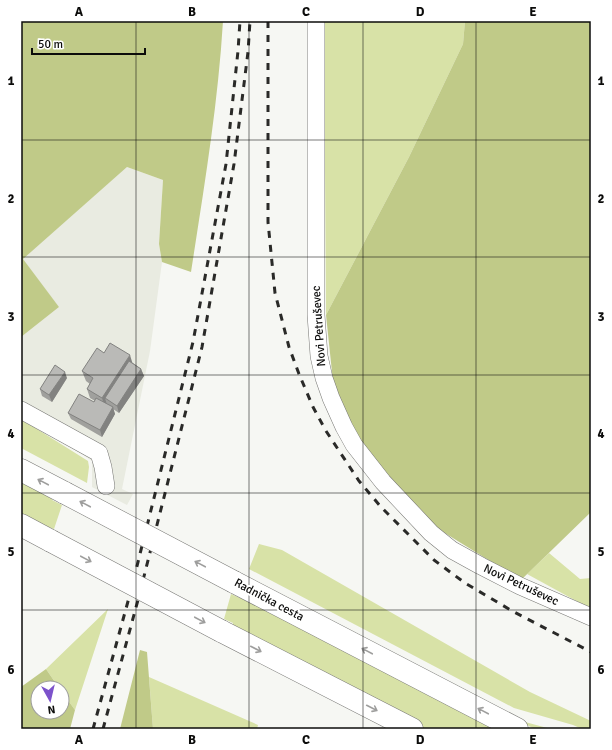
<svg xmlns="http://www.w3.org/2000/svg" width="612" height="750" font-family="Signika,sans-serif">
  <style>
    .built { fill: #e9ebe1 }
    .green { fill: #d8e2a7 }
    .forest { fill: #c0ca88 }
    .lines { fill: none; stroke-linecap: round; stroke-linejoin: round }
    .street-casing { stroke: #787875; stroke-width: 18 }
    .secondary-casing { stroke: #787875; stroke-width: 23 }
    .street { stroke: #fff; stroke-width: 17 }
    .secondary { stroke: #fff; stroke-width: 22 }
    .rail { stroke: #2a2a28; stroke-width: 3; stroke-dasharray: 7 7; stroke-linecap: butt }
    .secondary-bridge-casing { stroke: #787875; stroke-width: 23; stroke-linecap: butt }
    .secondary-bridge { stroke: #fff; stroke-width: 22 }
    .wall { fill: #a0a09d }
    .shaded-wall { fill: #828280 }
    .building { fill: #babab7; stroke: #828280 }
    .oneway { stroke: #9e9e9d }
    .grid { fill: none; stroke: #0c0c0b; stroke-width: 1; stroke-opacity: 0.55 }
    .labels { text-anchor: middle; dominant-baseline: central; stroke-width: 4; stroke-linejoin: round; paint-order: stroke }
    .street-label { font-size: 12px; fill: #0c0c0b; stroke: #fff }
    .neatline { fill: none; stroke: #0c0c0b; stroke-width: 1.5 }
    .grid-label { font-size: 13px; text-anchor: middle; font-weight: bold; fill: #0c0c0b }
  </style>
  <rect width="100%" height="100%" fill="#f6f7f3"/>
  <path class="built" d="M127,167L163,180L159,244L162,262L150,351L122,489L133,494L127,505L92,487V461L44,428L21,416V337L59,307L22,259Z"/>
  <path class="green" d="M324,21H465L463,44L409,157L326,315Z
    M21,419L88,461L89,467L87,483L21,448Z
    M21,480L53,497L52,500L62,505L54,529L21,518Z
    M259,544L282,550L530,692L591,721V729H582L573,725L514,708L249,569Z
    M549,553L580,579L591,578V609L527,574Z
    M231,594L240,598L242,595L501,729H426L232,628L233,623L224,619Z
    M108,609L75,710L62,692V688H59L46,669Z
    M149,677L258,725L257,729H153Z
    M514,719L551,729H535Z"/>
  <path class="forest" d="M21,21H223C218,105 204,188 191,272L162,262L159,244L163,180L127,167L23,259L59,307L21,337Z
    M465,21H591V512L521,580L435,527L383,473L355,437L334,391L326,315L409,157L463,44Z
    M140,650L147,652L153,729H120Z
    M46,669L59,688H38V712H62V692L75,710L70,729H21V687Z"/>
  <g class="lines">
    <defs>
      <path id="street" d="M316,21V315L319,356L324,378L331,398L344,427L354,445L383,482L431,533L452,550L481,566L520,586L591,617
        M21,410L99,453L103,467L106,486"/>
      <path id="secondary" d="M21,470L65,493
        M21,525L51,541
        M234,582L517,729
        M221,631L412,729"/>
    </defs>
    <use href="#street" class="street-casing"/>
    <use href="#secondary" class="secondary-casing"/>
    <use href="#street" class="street"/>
    <use href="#secondary" class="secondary"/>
    <path class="rail" d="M268,21V222L275,293L289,347L299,374L313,407L326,431L359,481L381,507L434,560L465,583L514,612L591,652
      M93,729L130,594L193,342L226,164L238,51L240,21
      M103,729L138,600L202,347L234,164L248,52L250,21"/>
    <defs>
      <path id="secondary-bridge" d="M65,493L234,582
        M51,541L221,631"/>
    </defs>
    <use href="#secondary-bridge" class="secondary-bridge-casing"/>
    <use href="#secondary-bridge" class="secondary-bridge"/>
  </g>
  <path class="wall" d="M104,353L133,363L141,369L144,376L119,413L113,409L115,414L102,437L71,419L68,413L94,402L95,401L90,398L87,389L90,384L86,381L82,371Z
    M67,378L52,402L42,396L40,389Z"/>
  <path class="shaded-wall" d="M130,355L133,365L105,398L107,405L105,408L102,398Z
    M141,369L144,376L119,413L117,406Z
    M65,372L67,378L52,402L49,395Z
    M113,407L115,414L102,437L100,430Z"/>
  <path class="building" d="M110,343L130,355L102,398L87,389L93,378L82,371L97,348L104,353Z
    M129,361L141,369L117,406L105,398Z
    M55,365L65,372L49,395L40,389Z
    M79,394L94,402L96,398L113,407L100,430L68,413Z"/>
  <defs><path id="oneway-shaft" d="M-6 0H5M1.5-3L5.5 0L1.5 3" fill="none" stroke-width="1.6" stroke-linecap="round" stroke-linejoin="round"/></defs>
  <g class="oneway">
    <use href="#oneway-shaft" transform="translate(43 482) rotate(-152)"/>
    <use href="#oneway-shaft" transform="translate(85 504) rotate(-152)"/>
    <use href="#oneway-shaft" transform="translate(86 559) rotate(28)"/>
    <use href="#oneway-shaft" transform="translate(200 564) rotate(-152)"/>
    <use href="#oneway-shaft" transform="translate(200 620) rotate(28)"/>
    <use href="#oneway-shaft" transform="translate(256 649) rotate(27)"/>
    <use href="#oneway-shaft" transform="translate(367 651) rotate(-152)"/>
    <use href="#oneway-shaft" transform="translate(372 708) rotate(27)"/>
    <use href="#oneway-shaft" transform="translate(483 711) rotate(-152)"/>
  </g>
  <path class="grid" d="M136,21V729M249,21V729M363,21V729M476,21V729M21,140H591M21,257H591M21,375H591M21,493H591M21,610H591"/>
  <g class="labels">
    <g class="street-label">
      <text transform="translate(319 326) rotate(-94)">Novi Petruševec</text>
      <text transform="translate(521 585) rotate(25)">Novi Petruševec</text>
      <text transform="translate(269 600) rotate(28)">Radnička cesta</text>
    </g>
  </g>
  <rect width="612" height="750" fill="none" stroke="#ffffff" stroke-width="44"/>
  <g transform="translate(50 700) rotate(172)"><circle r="19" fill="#ffffff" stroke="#9e9e9d"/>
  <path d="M0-3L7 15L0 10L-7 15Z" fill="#7c52cb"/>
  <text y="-6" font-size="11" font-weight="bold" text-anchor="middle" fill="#0c0c0b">N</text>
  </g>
  <path d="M32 48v6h113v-6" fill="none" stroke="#0c0c0b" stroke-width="2"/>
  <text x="38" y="48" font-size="12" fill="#0c0c0b" stroke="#ffffff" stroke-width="3" paint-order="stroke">50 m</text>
  <rect x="22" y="22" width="568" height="706" class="neatline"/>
  <g class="grid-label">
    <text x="79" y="16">A</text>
    <text x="192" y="16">B</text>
    <text x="306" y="16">C</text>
    <text x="420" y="16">D</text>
    <text x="533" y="16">E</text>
    <text x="11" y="85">1</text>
    <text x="601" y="85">1</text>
    <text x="11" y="203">2</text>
    <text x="601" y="203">2</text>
    <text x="11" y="321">3</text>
    <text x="601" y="321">3</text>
    <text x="11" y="438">4</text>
    <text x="601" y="438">4</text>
    <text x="11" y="556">5</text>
    <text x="601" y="556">5</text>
    <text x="11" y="674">6</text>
    <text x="601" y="674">6</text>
    <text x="79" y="744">A</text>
    <text x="192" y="744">B</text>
    <text x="306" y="744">C</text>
    <text x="420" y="744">D</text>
    <text x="533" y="744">E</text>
  </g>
</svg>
